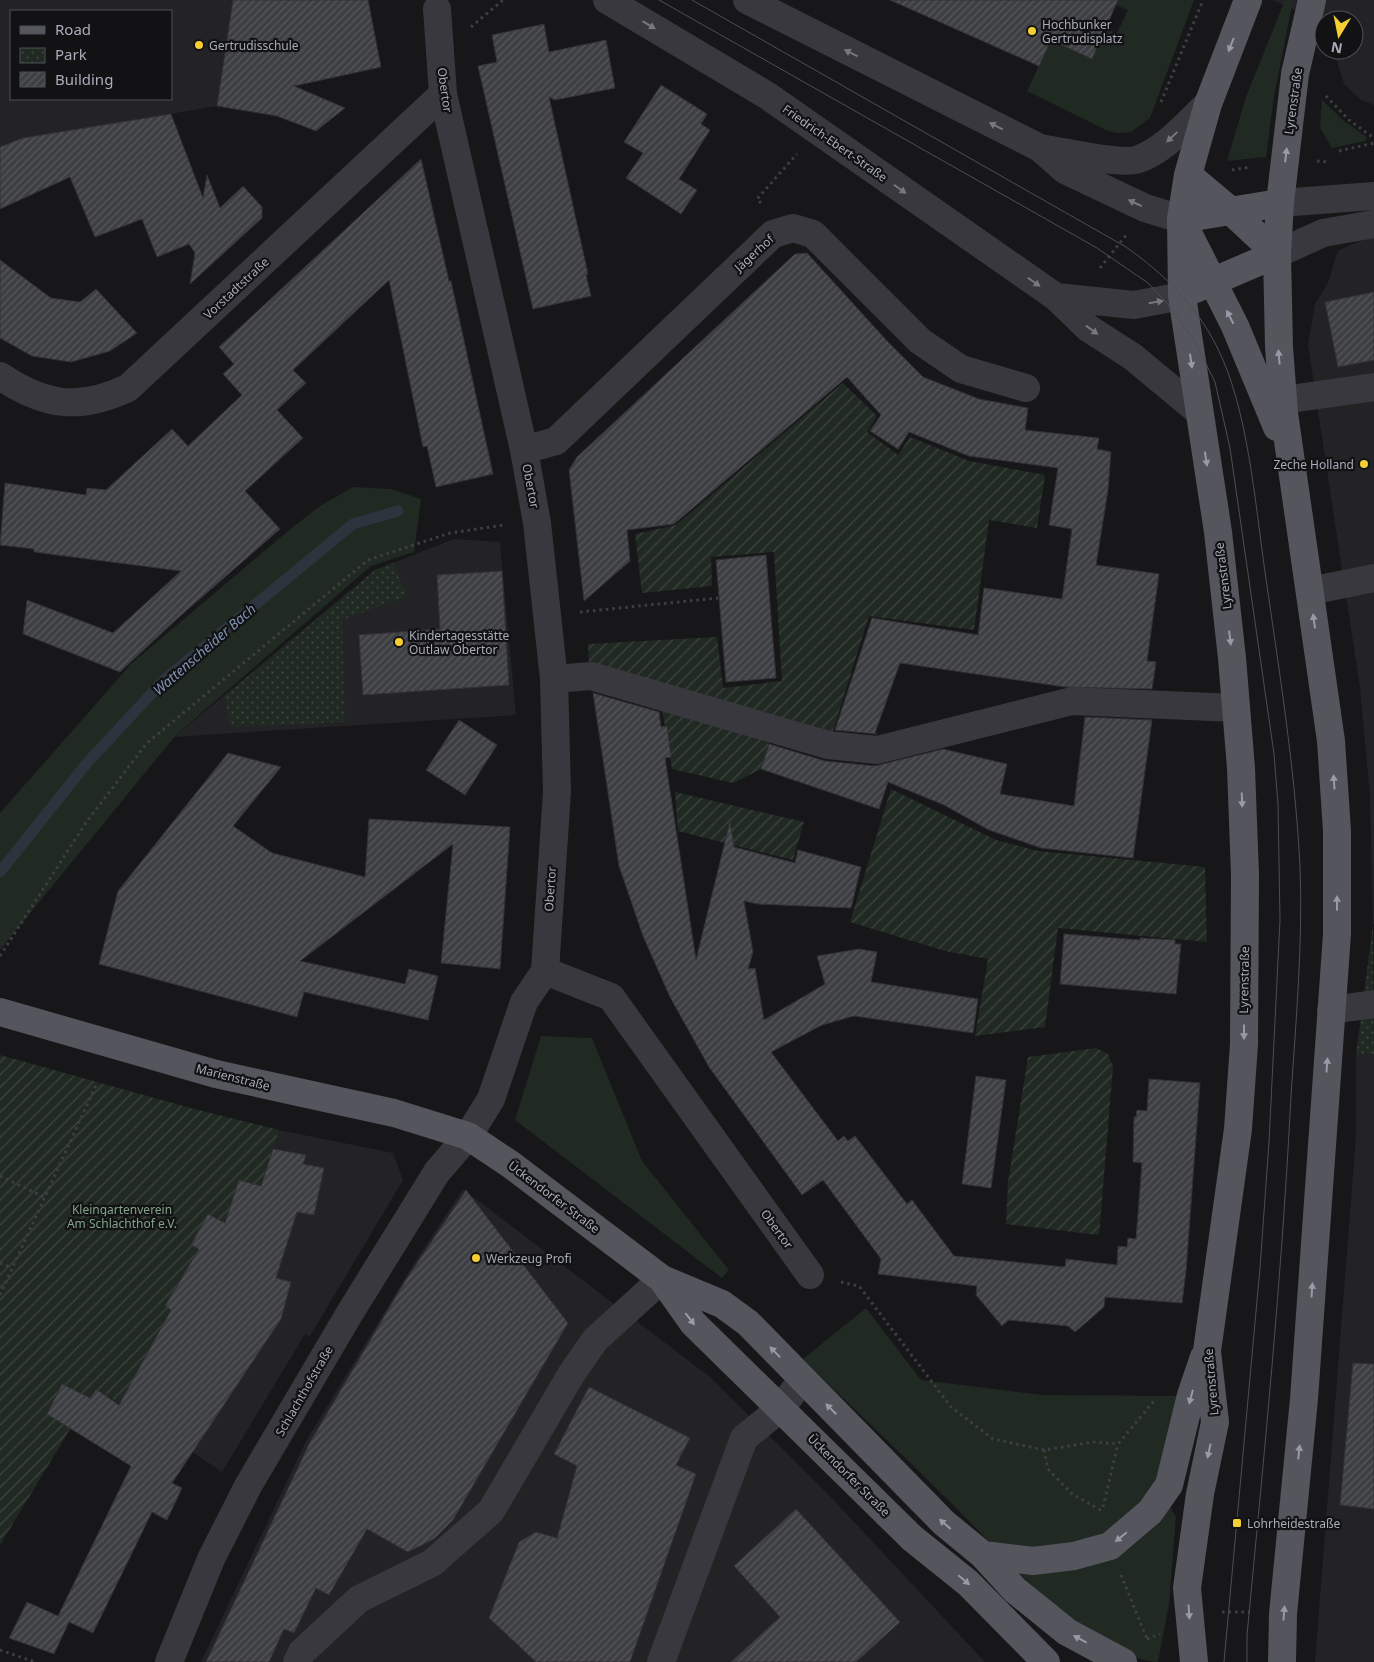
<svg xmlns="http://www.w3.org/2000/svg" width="1374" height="1662" font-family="'Noto Sans',sans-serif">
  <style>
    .built { fill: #232326; fill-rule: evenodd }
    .grass { fill: #212923 }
    .park { fill: url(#park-dots) }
    .garden { fill: url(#garden-furrows) }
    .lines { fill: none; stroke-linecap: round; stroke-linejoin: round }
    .stream { stroke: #2d343e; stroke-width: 11 }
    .building { fill: url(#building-hatch); stroke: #323135 }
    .path { stroke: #3e3f45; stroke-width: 3; stroke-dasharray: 2.5 4; stroke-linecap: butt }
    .minor { stroke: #38383e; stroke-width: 28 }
    .major { stroke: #54555d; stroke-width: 28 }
    .tram { stroke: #4d4e55; stroke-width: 1 }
    .oneway { fill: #767882 }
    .oneway2 { fill: #989ba7 }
    .poi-dot { fill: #f5ce33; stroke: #121214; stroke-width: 2 }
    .labels { text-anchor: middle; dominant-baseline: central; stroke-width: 4.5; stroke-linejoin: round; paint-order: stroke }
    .poi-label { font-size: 12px; fill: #a9acb9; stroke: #121214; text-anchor: start }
    .street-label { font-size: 12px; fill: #a9acb9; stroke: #121214 }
    .park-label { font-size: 12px; fill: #80a587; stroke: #121214 }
    .water-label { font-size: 14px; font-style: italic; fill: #8095b5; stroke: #121214 }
  </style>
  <defs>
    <pattern id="park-dots" width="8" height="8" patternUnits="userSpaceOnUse" patternTransform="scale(1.25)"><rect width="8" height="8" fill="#212923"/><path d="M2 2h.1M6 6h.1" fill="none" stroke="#3e4541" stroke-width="1.8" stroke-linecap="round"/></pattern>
    <pattern id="garden-furrows" width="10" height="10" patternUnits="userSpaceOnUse" patternTransform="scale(1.25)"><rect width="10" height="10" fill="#212923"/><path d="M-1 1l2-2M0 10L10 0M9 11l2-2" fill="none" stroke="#3e4541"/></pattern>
    <pattern id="building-hatch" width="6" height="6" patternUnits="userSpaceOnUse" patternTransform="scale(1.25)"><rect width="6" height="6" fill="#3e3f43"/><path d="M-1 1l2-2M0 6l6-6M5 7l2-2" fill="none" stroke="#57585c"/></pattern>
  </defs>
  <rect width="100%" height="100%" fill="#171719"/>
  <path class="built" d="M0,0H233L217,106L53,134L0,147ZM11,11H171V99H11Z
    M1272,0H1374V105L1361,100L1344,84L1336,58L1337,50H1354V20H1324V22Z
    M1374,235V924H1373L1370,795L1360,688L1308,345L1315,304L1328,283L1336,256L1339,250Z
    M454,539L500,542L516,715L174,737L375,570Z
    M1374,1054V1662H1315L1356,1136V1055Z
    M279,1130L393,1153L403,1180L310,1336L305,1334L222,1472L136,1414L232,1271Z
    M463,1189L710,1377L827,1493L985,1662H201L306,1441L418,1257Z"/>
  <path class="grass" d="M1118,0H1194L1150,118L1131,132L1118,133L1108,131L1027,91L1051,40L1105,29L1117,33L1128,10L1116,5Z
    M1285,0H1293L1274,97L1266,157L1227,161L1246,97Z
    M1322,100L1344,121L1367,137L1366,141L1332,148L1320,128Z
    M353,487L391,489L421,499L414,552L371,566L176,735L0,950V813L132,663L288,531L320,506Z
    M541,1036L592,1038L642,1161L729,1270L722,1278L515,1120Z
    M866,1308L921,1380L1042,1395L1183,1396L1156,1482L1176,1517L1169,1604L1158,1662C1137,1662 1100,1642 1083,1630C1042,1600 1008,1561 973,1525C918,1469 859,1414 803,1359Z"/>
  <path class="park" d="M393,563L407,596L342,620L345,722L230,727L225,696L375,570Z
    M1373,924L1374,1054L1356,1055Z"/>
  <path class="garden" d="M843,383L877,416L867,432L898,455L910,437L969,461L1045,475L1037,528L989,520L974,630L869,616L832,734L589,665L588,644L717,637L723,688L782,681L774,552L711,557L712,586L642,593L635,534L676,525Z
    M662,708L769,742L761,769L733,783L672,769Z
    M891,789L996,840L1038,851L1205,867L1207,942L1058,928L1045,1027L975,1036L988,959L945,951L850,922Z
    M675,792L804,822L793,860L678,831Z
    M1096,1048L1108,1054L1113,1067L1099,1235L1006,1224L1008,1182L1028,1057Z
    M0,1055L194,1109L279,1130L232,1271L136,1414L95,1388L0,1545Z"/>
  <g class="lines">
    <path class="stream" d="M0,872L87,763L166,678L353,524L398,511"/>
  </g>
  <path class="building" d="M233,0H368L381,67L294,86L345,108L316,131L277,116L217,106Z
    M890,0H1118L1092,59L1051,40L1039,66Z
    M544,24L549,52L606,40L615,88L555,100L549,97L588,274L586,275L591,296L533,309L478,66L497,62L492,35Z
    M661,85L707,114L701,124L710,130L679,179L697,190L681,214L626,178L643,153L624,142Z
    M171,114L203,198L207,175L220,208L243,186L262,207V218L190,284L195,253L189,244L157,257L142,219L95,237L70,177L0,209V147L23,138Z
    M421,159L449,281H451L493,474L436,487L427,446L423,447L389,280L293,370L306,383L277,410L303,438L245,491L280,529L179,617L120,672L23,634L27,600L113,633L181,571L34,552V549L0,545L5,483L86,495L87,488L106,490L172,429L188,446L242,395L223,374L234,364L219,347Z
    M807,253L888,342L923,377L979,399L1028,408L1025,430L1099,438L1097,449L1111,452L1108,490L1096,565L1159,574L1147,661L1156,662L1152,689L1065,687L900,663L875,733L877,734L835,730L872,618L978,635L984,588L1062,599L1072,529L1049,525L1058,468L969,456L909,432L898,449L870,431L881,415L847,377L674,524L627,530L630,561L584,601L569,470L577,457L795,254Z
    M0,260L51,298L80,302L96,289L137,333L110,351L71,362L32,356L0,338Z
    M1374,292V360L1338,367L1325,302Z
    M766,555L776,678L726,682L716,560Z
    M502,571L509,685L363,695L359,635L440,629L437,575Z
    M593,693L659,712L661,727L667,726L671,757L665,758L696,960L730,821L734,847L795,863L798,850L861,867L851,908L758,904L744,901L753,952L748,969L755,968L764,1020L825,984L817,956L859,949L877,952L871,982L978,999L973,1033L854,1016L822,1025L771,1052L838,1141L844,1136L848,1141L855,1136L907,1204L912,1200L954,1256L1065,1267L1066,1259L1117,1265L1118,1246L1127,1247L1128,1238L1136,1239L1142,1163L1133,1162L1134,1117H1136L1137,1110L1147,1111L1149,1079L1200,1083L1186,1271L1182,1303L1105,1297L1104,1307L1075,1332L1068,1326L1009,1320L1002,1326L976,1295L977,1286L878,1274L881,1259L823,1180L802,1195L709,1067L670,997L643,936L619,866Z
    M1085,717L1152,720L1133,858L1041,848L989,830L944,805L888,782L879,809L761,769L769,744L825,761L875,766L943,749L1007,764L1000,794L1074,806Z
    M459,720L497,745L465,795L426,770Z
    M228,753L281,767L233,826L272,853L365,877L369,819L510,827L500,969L441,963L453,844L300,961L405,984L409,969L438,976L428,1020L304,992L297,1017L99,964L118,891Z
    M1064,934L1140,940V938L1175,940V944H1181L1176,994L1060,984Z
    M976,1076L1006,1080L991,1188L962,1184Z
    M273,1149L306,1155L303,1164L324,1168L314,1215L297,1212L276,1278L291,1282L281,1319L172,1483L182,1488L167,1520L152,1512L93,1633L69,1622L54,1654L9,1638L27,1602L58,1616L131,1466L47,1414L62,1384L90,1398L96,1389L119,1405L171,1310L165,1306L199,1249L191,1245L208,1214L225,1223L239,1180L261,1186Z
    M466,1190L568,1323L453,1520L434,1539L408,1552L367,1529L329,1595L316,1588L294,1633L284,1629L269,1662H206L309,1444L405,1281Z
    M1353,1363L1374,1364V1509L1340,1505Z
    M589,1387L690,1438L676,1465L696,1474L630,1662H536L489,1618L519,1542L536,1532L557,1538L577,1466L554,1454Z
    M796,1509L900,1622L856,1662H731L780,1617L734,1566Z"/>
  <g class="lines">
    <path class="path" d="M471,27L503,0
      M1326,96L1349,120L1374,138
      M1161,102L1203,0
      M1339,151L1374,143
      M1317,161L1328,162
      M1232,170L1251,167
      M761,203L757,199L797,154
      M1100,268L1127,234
      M580,612L718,598
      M0,956L87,821L147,743L368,560L450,533L504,525
      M0,1176L46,1198
      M0,1263L12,1268
      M841,1282L859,1286L951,1407L993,1439L1044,1450L1094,1442L1118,1444L1154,1401
      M0,1295L97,1083
      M1044,1450L1048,1469L1071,1493L1102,1511
      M1103,1507L1118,1444
      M1121,1575L1147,1639
      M1222,1612H1250
      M1147,1639L1160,1634
      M0,1650L35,1662"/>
    <path class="minor" d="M607,0L768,96L1056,297L1088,328L1133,357L1198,411
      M747,0L1040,148L1065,170L1145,208L1181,219
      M1040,148C1062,151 1121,166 1139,159C1166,149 1187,123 1208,104
      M1280,203L1374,196
      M1277,254L1323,233L1374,224
      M1056,297L1134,305L1182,296
      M0,376C45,406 79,411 128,388L443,94
      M1283,400L1374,387
      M524,450L556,441L773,234L793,228L813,234L920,341L961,369L1026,388
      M1310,591L1374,578
      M554,679L591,676L828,745L877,750L1072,701L1236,708
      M545,971L611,997L810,1275
      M1331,1010L1374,1004
      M169,1662L211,1559L248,1486L348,1316L437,1172L468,1136L491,1099L524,1002L545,971L557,792L554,679L537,523L524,450L443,94L437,9
      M297,1662L302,1652L359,1599L432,1563L491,1511L572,1373L595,1340L662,1279
      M661,1662L744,1438L781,1408L802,1380"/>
    <path class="major" d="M1188,175L1231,211L1277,254
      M1181,219L1280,203
      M1183,223L1235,326L1277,427
      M1195,289L1277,254
      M0,1012L216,1074L394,1113L468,1136L510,1164L662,1279L722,1304L748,1323L944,1523L983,1555L1015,1590L1067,1632L1123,1662
      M662,1279L693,1323L912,1538L968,1583L1046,1662
      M983,1555L1033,1561L1074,1556L1110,1546L1150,1512L1169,1485L1191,1395L1204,1357
      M1194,1662L1187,1588L1200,1494L1215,1422L1207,1351L1238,1129L1244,1044L1245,875L1241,768L1232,658L1218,532L1182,296L1181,219L1188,175L1208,104L1248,0
      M1282,1662L1283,1614L1304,1399L1337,934V831L1331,741L1284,413L1279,347L1277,254L1280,203L1295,74L1312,0"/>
    <path class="tram" d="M659,0L1097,248L1148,283L1168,304L1195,342L1215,382L1230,448L1274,754L1278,804L1280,920L1269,1142L1260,1268L1224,1662
      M692,0L1126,247C1164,274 1196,305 1217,347C1248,408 1255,503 1265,572C1279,670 1295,767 1300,866C1303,942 1296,1020 1291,1096C1282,1276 1264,1456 1247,1635V1662"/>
  </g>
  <defs><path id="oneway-solid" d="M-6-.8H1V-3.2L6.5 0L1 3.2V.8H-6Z" transform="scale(1.25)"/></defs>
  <g class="oneway">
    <use href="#oneway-solid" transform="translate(649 25) rotate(31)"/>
    <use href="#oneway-solid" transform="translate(851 53) rotate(-153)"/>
    <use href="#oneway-solid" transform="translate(996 126) rotate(-153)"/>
    <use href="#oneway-solid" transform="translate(1172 137) rotate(137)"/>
    <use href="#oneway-solid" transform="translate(900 189) rotate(35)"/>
    <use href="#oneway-solid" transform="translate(1135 203) rotate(-155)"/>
    <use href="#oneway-solid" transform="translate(1034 282) rotate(35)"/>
    <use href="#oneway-solid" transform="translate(1156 302) rotate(-9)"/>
    <use href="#oneway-solid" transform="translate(1092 330) rotate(36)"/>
  </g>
  <g class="oneway2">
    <use href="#oneway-solid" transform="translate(1231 45) rotate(111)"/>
    <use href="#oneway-solid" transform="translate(1286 155) rotate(-83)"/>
    <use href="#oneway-solid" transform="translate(1230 317) rotate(-117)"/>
    <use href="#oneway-solid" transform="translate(1279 357) rotate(-95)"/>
    <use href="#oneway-solid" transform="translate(1191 361) rotate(82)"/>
    <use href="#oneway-solid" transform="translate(1206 459) rotate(81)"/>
    <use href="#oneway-solid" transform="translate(1314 621) rotate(-98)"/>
    <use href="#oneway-solid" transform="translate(1230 638) rotate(83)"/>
    <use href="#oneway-solid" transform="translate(1334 782) rotate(-94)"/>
    <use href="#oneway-solid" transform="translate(1242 800) rotate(88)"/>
    <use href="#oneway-solid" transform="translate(1337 903) rotate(-90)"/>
    <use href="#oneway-solid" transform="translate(1244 1032) rotate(90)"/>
    <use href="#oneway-solid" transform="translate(1327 1065) rotate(-86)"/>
    <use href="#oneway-solid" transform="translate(1312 1290) rotate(-86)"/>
    <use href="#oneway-solid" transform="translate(690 1319) rotate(52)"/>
    <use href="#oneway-solid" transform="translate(775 1352) rotate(-134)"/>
    <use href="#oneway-solid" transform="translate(1191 1397) rotate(105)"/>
    <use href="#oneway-solid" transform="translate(831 1409) rotate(-135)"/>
    <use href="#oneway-solid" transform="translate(1209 1451) rotate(102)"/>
    <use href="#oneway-solid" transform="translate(1299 1452) rotate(-84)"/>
    <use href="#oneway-solid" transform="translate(945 1524) rotate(-139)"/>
    <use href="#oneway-solid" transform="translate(1121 1537) rotate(141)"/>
    <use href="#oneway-solid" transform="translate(964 1580) rotate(40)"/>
    <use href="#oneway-solid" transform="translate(1189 1612) rotate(86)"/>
    <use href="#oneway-solid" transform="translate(1284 1613) rotate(-86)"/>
    <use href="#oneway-solid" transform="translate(1080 1639) rotate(-152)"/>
  </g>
  <g class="poi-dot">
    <circle cx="1032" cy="31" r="5"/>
    <circle cx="199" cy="45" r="5"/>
    <circle cx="1364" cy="464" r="5"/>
    <circle cx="399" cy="642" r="5"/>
    <circle cx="476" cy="1258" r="5"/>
    <rect x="1232" y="1518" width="10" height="10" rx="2.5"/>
  </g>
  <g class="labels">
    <g class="poi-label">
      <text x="1042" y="24">Hochbunker<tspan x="1042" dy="14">Gertrudisplatz</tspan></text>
      <text x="209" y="45">Gertrudisschule</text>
      <text x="1354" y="464" text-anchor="end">Zeche Holland</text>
      <text x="409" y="635">Kindertagesstätte<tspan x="409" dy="14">Outlaw Obertor</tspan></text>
      <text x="486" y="1258">Werkzeug Profi</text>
      <text x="1247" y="1523">Lohrheidestraße</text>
    </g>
    <g class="street-label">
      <text transform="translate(445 90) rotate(82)">Obertor</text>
      <text transform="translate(1293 101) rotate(-82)">Lyrenstraße</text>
      <text transform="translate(835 143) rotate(35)">Friedrich-Ebert-Straße</text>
      <text transform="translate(754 253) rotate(-42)">Jägerhof</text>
      <text transform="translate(236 288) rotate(-43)">Vorstadtstraße</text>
      <text transform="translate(531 486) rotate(79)">Obertor</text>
      <text transform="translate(1223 576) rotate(-97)">Lyrenstraße</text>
      <text transform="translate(550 889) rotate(-86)">Obertor</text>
      <text transform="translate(1244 980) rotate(-89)">Lyrenstraße</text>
      <text transform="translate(233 1077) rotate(14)">Marienstraße</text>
      <text transform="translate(554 1197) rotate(37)">Ückendorfer Straße</text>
      <text transform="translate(777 1229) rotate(54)">Obertor</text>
      <text transform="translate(1211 1382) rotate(-95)">Lyrenstraße</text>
      <text transform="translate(304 1391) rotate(-60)">Schlachthofstraße</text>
      <text transform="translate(849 1475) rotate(45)">Ückendorfer Straße</text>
    </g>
    <g class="park-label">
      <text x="122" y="1209">Kleingartenverein<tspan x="122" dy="14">Am Schlachthof e.V.</tspan></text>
    </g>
    <g class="water-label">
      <text transform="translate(204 649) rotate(-41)">Wattenscheider Bach</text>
    </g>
  </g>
  <rect x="10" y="10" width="162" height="90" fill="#121214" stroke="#4e5056"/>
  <rect x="20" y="26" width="25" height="8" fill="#54555d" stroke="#4e5056"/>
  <text x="55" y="35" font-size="15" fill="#a9acb9">Road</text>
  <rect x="20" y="48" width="25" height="15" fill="url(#park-dots)" stroke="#4e5056"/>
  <text x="55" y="60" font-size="15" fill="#a9acb9">Park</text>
  <rect x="20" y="72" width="25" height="15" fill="url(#building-hatch)" stroke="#4e5056"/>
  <text x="55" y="85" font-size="15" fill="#a9acb9">Building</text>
  <g transform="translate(1339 35) rotate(190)"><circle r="24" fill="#121214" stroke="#4e5056"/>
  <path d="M0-4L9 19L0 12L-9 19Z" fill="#f5ce33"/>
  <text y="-8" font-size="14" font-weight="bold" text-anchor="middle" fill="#a9acb9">N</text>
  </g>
</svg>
